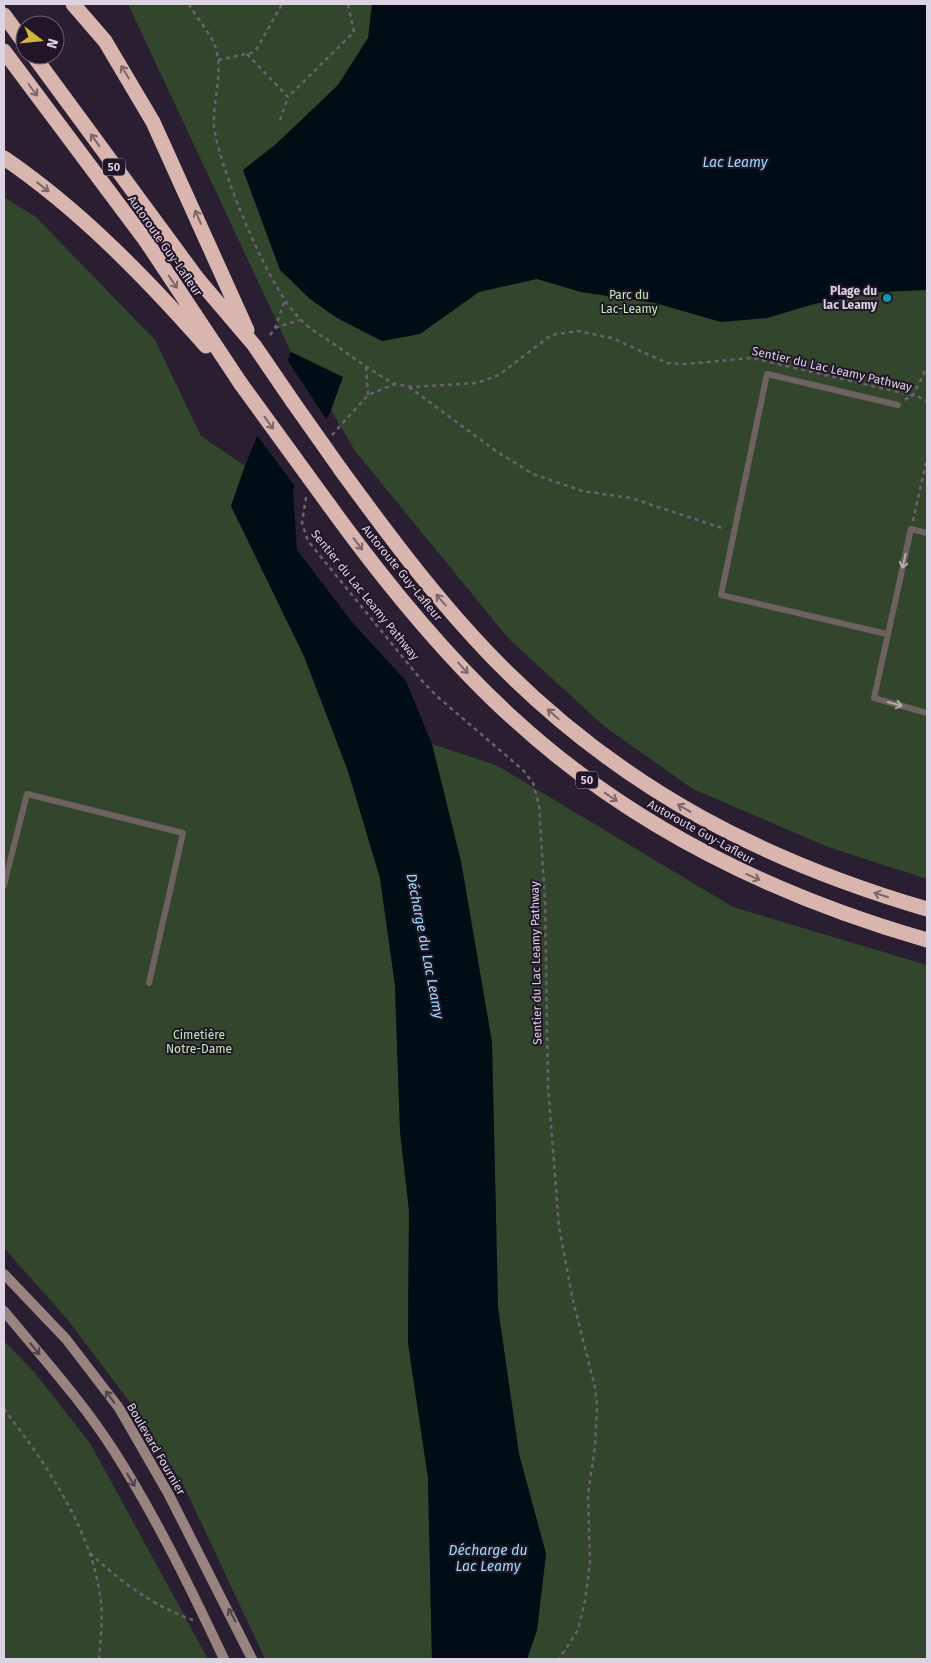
<svg xmlns="http://www.w3.org/2000/svg" width="931" height="1663" font-family="'Fira Sans',sans-serif">
  <style>
    .green { fill: #31462a }
    .water { fill: #000d14 }
    .pier { fill: #2a1e33 }
    .lines { fill: none; stroke-linecap: round; stroke-linejoin: round }
    .path { stroke: #6b6073; stroke-width: 2.5; stroke-dasharray: 4 4; stroke-linecap: butt }
    .service { stroke: #6f615d; stroke-width: 6 }
    .secondary { stroke: #99837e; stroke-width: 10 }
    .motorway { stroke: #d8b6ad; stroke-width: 15 }
    .motorway-bridge { stroke: #d8b6ad; stroke-width: 15 }
    .oneway { stroke: #7c666b }
    .oneway2 { stroke: #b5abb3 }
    .oneway3 { stroke: #51414b }
    .culture-dot { fill: #0f9aa8; stroke: #211529; stroke-width: 2 }
    .labels { text-anchor: middle; dominant-baseline: central; stroke-width: 4; stroke-linejoin: round; paint-order: stroke }
    .shield { fill: #211529; stroke: #a39aaa; stroke-width: 1 }
    .shield-label { font-size: 11px; font-weight: bold; fill: #dbd3e1 }
    .street-label { font-size: 12px; fill: #dbd3e1; stroke: #211529 }
    .poi-label { font-size: 12px; font-weight: bold; fill: #dbd3e1; stroke: #211529; text-anchor: end }
    .park-label { font-size: 12px; fill: #bdefae; stroke: #211529 }
    .water-label { font-size: 14px; font-style: italic; fill: #97dffa; stroke: #211529 }
  </style>
  <rect width="100%" height="100%" fill="#2a1e33"/>
  <path class="green" d="M128,4H927V879L828,847L693,789L605,727L509,639L355,451L331,410L342,377L291,352Z
    M4,197L36,217L155,340L201,436L245,466L231,506L304,656L348,771L380,878L395,985L400,1131L409,1210L408,1343L428,1477L432,1659H265L184,1486L132,1405L67,1319L4,1248Z
    M432,744L496,765L733,907L927,965V1659H527L537,1630L546,1554L519,1454L498,1308L492,1042Z
    M4,1341L35,1373L90,1443L208,1659H4Z"/>
  <path class="water" d="M372,4H927V290L879,292L814,304L767,318L721,322L655,303L581,292L537,279L479,292L420,334L382,341L337,318L310,299L280,270L243,170L276,144L338,85L368,38Z
    M291,352L343,377L331,410L293,490L297,550L352,622L406,681L432,744L461,861L492,1042L498,1308L519,1454L546,1554L537,1630L527,1659H432L428,1478L408,1343L409,1210L400,1131L395,985L380,878L348,771L304,656L231,506L245,466Z"/>
  <path class="pier" d="M286,358L328,422L297,489L255,433Z"/>
  <g class="lines">
    <path class="path" d="M189,4C197,19 211,33 216,49C224,78 210,107 215,133C223,176 269,289 300,319C310,330 324,337 337,346C352,357 368,368 384,378L395,384L413,387L477,383L499,375L551,335L578,331L612,338L667,363L685,364L752,358L919,397L927,402
      M247,54L288,97L354,32L348,4
      M218,60L255,52L282,4
      M280,120L288,97
      M275,328L300,320
      M270,335L275,328L285,300
      M366,367L368,395
      M409,387L496,451L533,474L582,491L631,498L725,529
      M905,400L913,395L927,367
      M332,435L368,395L395,384
      M306,497L302,523L308,541L423,682L439,698L523,770L533,783L539,805L545,902L548,1086L559,1227L573,1301L595,1387L597,1406L595,1447L588,1494L590,1563L585,1601L578,1630L559,1659
      M913,521L927,458
      M4,1409C45,1463 89,1525 100,1594C103,1615 101,1638 99,1659
      M90,1553C121,1582 153,1606 193,1620"/>
    <path class="service" d="M927,533L911,529L874,698L927,713
      M887,634L721,595L767,374L898,405
      M4,885L27,794L183,833L149,983"/>
    <path class="secondary" d="M4,1274L66,1339L119,1408L168,1493L252,1659
      M4,1311C42,1357 82,1401 114,1451C156,1517 191,1589 224,1659"/>
    <path class="motorway" d="M73,4L105,41L153,122L247,330
      M4,15L25,44
      M4,51L146,241L241,384
      M33,55L197,278L254,345L293,402
      M4,158C80,210 145,277 206,346
      M341,470C392,540 445,611 507,672C629,792 764,861 927,909
      M329,505C384,581 445,657 515,720C633,828 774,896 927,940"/>
    <path class="motorway-bridge" d="M241,384L329,505
      M293,402L341,470"/>
  </g>
  <defs><path id="oneway-shaft" d="M-6 0H5M1.5-3L5.5 0L1.5 3" fill="none" stroke-width="1.6" stroke-linecap="round" stroke-linejoin="round" transform="scale(1.25)"/></defs>
  <g class="oneway">
    <use href="#oneway-shaft" transform="translate(125 72) rotate(-121)"/>
    <use href="#oneway-shaft" transform="translate(33 90) rotate(53)"/>
    <use href="#oneway-shaft" transform="translate(95 140) rotate(-126)"/>
    <use href="#oneway-shaft" transform="translate(43 187) rotate(38)"/>
    <use href="#oneway-shaft" transform="translate(198 217) rotate(-114)"/>
    <use href="#oneway-shaft" transform="translate(173 282) rotate(56)"/>
    <use href="#oneway-shaft" transform="translate(269 423) rotate(54)"/>
    <use href="#oneway-shaft" transform="translate(358 544) rotate(52)"/>
    <use href="#oneway-shaft" transform="translate(441 600) rotate(-131)"/>
    <use href="#oneway-shaft" transform="translate(463 668) rotate(48)"/>
    <use href="#oneway-shaft" transform="translate(553 714) rotate(-139)"/>
    <use href="#oneway-shaft" transform="translate(611 797) rotate(34)"/>
    <use href="#oneway-shaft" transform="translate(684 808) rotate(-149)"/>
    <use href="#oneway-shaft" transform="translate(753 877) rotate(24)"/>
    <use href="#oneway-shaft" transform="translate(881 895) rotate(-162)"/>
  </g>
  <g class="oneway2">
    <use href="#oneway-shaft" transform="translate(904 561) rotate(103)"/>
    <use href="#oneway-shaft" transform="translate(895 704) rotate(15)"/>
  </g>
  <g class="oneway3">
    <use href="#oneway-shaft" transform="translate(35 1349) rotate(50)"/>
    <use href="#oneway-shaft" transform="translate(110 1397) rotate(-127)"/>
    <use href="#oneway-shaft" transform="translate(131 1480) rotate(59)"/>
    <use href="#oneway-shaft" transform="translate(232 1615) rotate(-118)"/>
  </g>
  <circle class="culture-dot" cx="887" cy="298" r="5"/>
  <g class="labels">
    <g class="shield">
      <rect x="103" y="158.5" width="22" height="17" rx="4"/>
      <rect x="576" y="771.5" width="22" height="17" rx="4"/>
    </g>
    <g class="shield-label">
      <text x="114" y="167">50</text>
      <text x="587" y="780">50</text>
    </g>
    <g class="street-label">
      <text transform="translate(165 246) rotate(55)">Autoroute Guy-Lafleur</text>
      <text transform="translate(832 369) rotate(13)">Sentier du Lac Leamy Pathway</text>
      <text transform="translate(402 573) rotate(51)">Autoroute Guy-Lafleur</text>
      <text transform="translate(365 595) rotate(51)">Sentier du Lac Leamy Pathway</text>
      <text transform="translate(701 832) rotate(29)">Autoroute Guy-Lafleur</text>
      <text transform="translate(536 963) rotate(-91)">Sentier du Lac Leamy Pathway</text>
      <text transform="translate(156 1449) rotate(60)">Boulevard Fournier</text>
    </g>
    <g class="poi-label">
      <text x="877" y="291">Plage du<tspan x="877" dy="14">lac Leamy</tspan></text>
    </g>
    <g class="park-label">
      <text x="629" y="295">Parc du<tspan x="629" dy="14">Lac-Leamy</tspan></text>
      <text x="199" y="1035">Cimetière<tspan x="199" dy="14">Notre-Dame</tspan></text>
    </g>
    <g class="water-label">
      <text x="735" y="162">Lac Leamy</text>
      <text transform="translate(425 946) rotate(79)">Décharge du Lac Leamy</text>
      <text x="488" y="1550">Décharge du<tspan x="488" dy="16">Lac Leamy</tspan></text>
    </g>
  </g>
  <rect width="931" height="1663" fill="none" stroke="#dbd3e1" stroke-width="10"/>
  <g transform="translate(40 40) rotate(106)"><circle r="24" fill="#211529" stroke="#6b6173"/>
  <path d="M0-4L9 19L0 12L-9 19Z" fill="#ceb837"/>
  <text y="-8" font-size="14" font-weight="bold" text-anchor="middle" fill="#dbd3e1">N</text>
  </g>
</svg>
